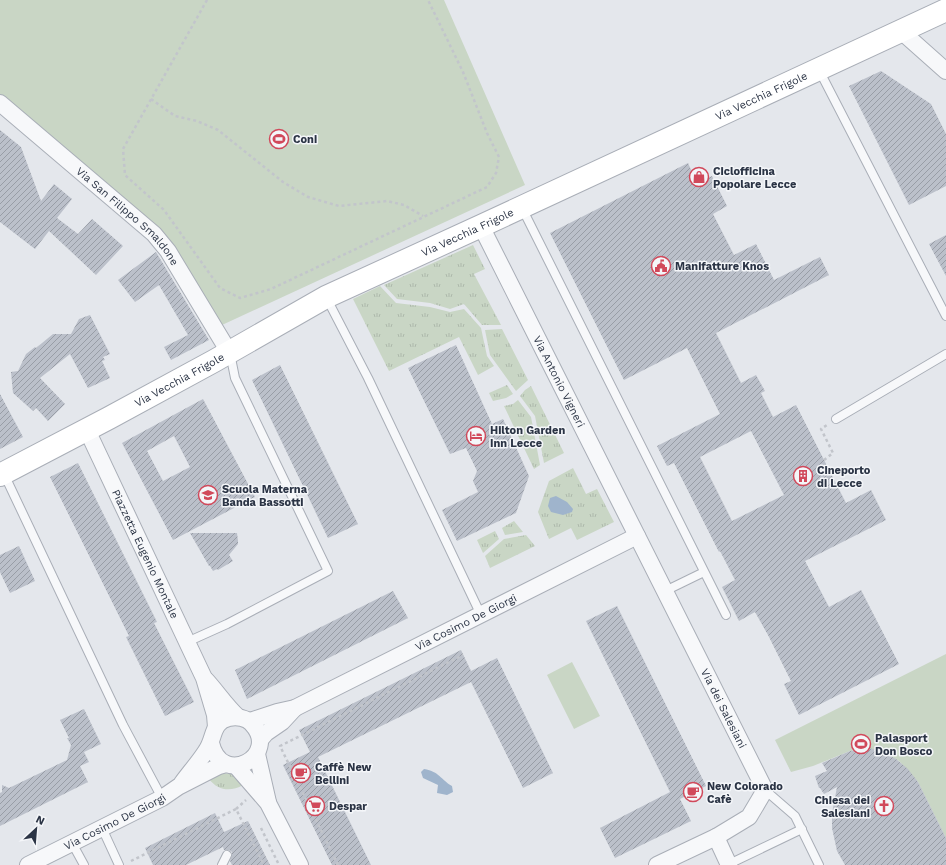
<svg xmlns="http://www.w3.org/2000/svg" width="946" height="865" font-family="'Work Sans',sans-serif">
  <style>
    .grass { fill: url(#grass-tufts) }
    .garden { fill: #c9d6c5 }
    .water { fill: #9fb4cc }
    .building { fill: url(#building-hatch); fill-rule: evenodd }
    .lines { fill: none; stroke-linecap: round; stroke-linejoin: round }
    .lane-casing { stroke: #a9aeb7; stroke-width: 10 }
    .street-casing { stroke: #a9aeb7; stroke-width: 18 }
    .secondary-casing { stroke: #a9aeb7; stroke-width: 24 }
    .path { stroke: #c2c5cb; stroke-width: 2.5; stroke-dasharray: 3 3; stroke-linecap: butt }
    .lane { stroke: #f7f8fa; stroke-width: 8 }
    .street { stroke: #f7f8fa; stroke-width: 16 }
    .secondary { stroke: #fff; stroke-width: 22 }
    .labels { text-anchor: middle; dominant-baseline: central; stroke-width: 3; stroke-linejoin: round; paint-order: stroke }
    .street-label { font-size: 11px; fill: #2b3445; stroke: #f4f6f9 }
    .poi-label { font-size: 11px; font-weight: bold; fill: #2b3445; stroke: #f4f6f9; text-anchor: start }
  </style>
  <defs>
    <pattern id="grass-tufts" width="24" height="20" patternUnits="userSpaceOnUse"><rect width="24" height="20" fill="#c9d6c5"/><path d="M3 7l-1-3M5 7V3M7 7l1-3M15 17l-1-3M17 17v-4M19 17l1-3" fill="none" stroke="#adb8ab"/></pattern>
    <pattern id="building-hatch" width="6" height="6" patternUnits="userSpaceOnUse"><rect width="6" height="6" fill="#bbc0ca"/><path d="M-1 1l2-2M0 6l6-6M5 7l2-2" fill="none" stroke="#989da6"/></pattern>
  </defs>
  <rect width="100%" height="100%" fill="#e4e7ec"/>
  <path class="grass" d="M473,245L485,269L474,274L501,325H482L464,304L450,309L430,303L397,299L384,285Z
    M380,286L396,303L430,307L450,312L464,309L481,328L487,356L494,366L478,375L459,337L389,371L353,299Z
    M502,329L528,380L516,391L490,355L485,330Z
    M507,385L513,394L506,398L493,401L489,393Z
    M531,386L564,453L544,463L535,416L520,396L525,390Z
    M518,400L531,417L540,465L534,469L504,406L513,404Z
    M573,468L586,494L597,489L614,522L577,540L571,528L549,539L538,512L549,481Z
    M514,521L523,532L505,535L502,528Z
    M495,531L499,539L483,553L477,540Z
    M526,535L535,546L490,568L485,556L504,539Z
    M222,773L232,774L243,785C231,792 218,791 209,779Z"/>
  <path class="garden" d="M0,0H444L525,185L222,325L161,233L151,223L0,94Z
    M946,654V838L918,782L899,761L884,753L867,748L850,751L813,766L791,772L775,740Z
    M572,662L600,716L574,729L547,675Z"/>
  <path class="water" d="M556,496L567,502L573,509L572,512L563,515L551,512L548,506L550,498Z
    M424,769C440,772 440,779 452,786L453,792L447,795L437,793L438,785L423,778L421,772Z"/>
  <path class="building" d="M881,71L931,104L946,134V186L909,205L849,86Z
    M0,130L21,147L41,201L54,184L72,199L57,218L78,234L92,219L123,246L96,275L49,231L35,249L0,222Z
    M688,163L697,183L712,176L727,206L713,214L734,255L756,244L774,280L820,257L829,275L716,333L741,383L756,375L765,391L761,393L773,417L796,405L846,503L871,490L886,520L805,561L829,607L861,590L899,664L799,715L784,684L791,681L768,635L755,612L739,621L722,587L735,580L720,551L719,552L674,463L667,466L657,446L720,414L687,348L624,380L550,233ZM751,431L784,495L732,521L700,457Z
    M946,235V276L929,244Z
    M156,252L209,340L171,360L164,347L188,335L159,285L135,302L118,280Z
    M90,315L110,354L103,357L105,360L102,361L110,378L88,388L70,354L40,378L65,404L48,421L36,408L33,411L13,393L11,372L18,371L26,354L35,347L36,348L53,334H71L79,319Z
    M456,345L492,424L503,419L529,476L516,513L457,541L442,510L478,492L473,481L477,471L466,448L450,454L408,368Z
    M280,365L358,524L328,538L252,380Z
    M0,394L23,437L0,449Z
    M203,399L255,497L173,540L122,443ZM174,436L190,467L163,481L147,451Z
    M78,463L157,622L154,623L194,702L165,716L126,637L129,636L50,477Z
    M190,533H237L238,541V544L229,555L233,561L218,570L217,569L213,571L210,566H209Z
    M19,546L35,581L10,593L0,572V555Z
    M393,591L408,618L247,699L235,670Z
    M617,606L706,786L680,799L691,821L615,858L600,828L670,792L586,621Z
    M461,650L471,671L497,658L553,773L523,788L471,682L318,757L371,865H332L283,765L310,752L299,730Z
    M84,709L101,744L84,752L89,762L80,766L88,782L0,826V793L2,792V785L9,788L67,760L71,745L67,738H69L60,720Z
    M867,748L873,749L884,753L896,759L908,769L918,782L946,838V865H845L837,851L832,828V813L837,787L824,794L820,788H819L815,776L827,771L822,763L850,751Z
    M215,813L224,832L248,821L270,865H232L230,861L232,855V852L229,850H224L223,847L186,865H153L145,848Z"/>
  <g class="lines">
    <defs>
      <path id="lane" d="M819,70L946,316
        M522,208L726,615
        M326,297L368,378L481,615
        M836,419L946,354
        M4,474L123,725L162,798
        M665,591L704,572
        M187,642L227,624L328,571L235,378L230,353
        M765,790L795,816L819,865
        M102,828L119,865
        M72,843L84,865
        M729,864L802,829
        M222,865L227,855"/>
      <g id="street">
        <path d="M901,31L946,71"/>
        <path id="s1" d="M0,103L154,234L168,251L229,352"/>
        <path id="s2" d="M481,226L765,790L749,817L716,837L657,865"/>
        <path id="s3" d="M87,430L204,678L215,715L216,727"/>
        <path d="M206,680C217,692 226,706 238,717"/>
        <path id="s4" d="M250,721L277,712L295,708L637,536"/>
        <path d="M260,740L266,733L282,722L295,708"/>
        <path d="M257,754L268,802"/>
        <path d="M236,766L268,803L300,865"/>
        <path d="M182,783C190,772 199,762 206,751C215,739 211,722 229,718C237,716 247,718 252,724C281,755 222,789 211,743"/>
        <path d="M716,837L729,865"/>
        <path id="s5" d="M28,865L162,798L178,787L219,766L226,764"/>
      </g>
      <g id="secondary">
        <path id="s6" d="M0,475L109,418L214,361L326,297L481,226L946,10"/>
      </g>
    </defs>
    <use href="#lane" class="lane-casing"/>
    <use href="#street" class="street-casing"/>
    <use href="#secondary" class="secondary-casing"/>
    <path class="path" d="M207,0L123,149L125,175L164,210L220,288L240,298L271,289L487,187L496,173L499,157L487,133L463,72L428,0
      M151,99L175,116L197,121L218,130L283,182L308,197L339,206L387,201L404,205L423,216
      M824,460L833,453L821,429L827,425
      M236,809L246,800
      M261,828L279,865
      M131,861L236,809L264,865
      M338,865L280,746L463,655"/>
    <use href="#lane" class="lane"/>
    <use href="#street" class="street"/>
    <use href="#secondary" class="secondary"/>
  </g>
  <defs>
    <symbol id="stadium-ring" viewBox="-11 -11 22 22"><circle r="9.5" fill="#f4f6f9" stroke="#d1495b" stroke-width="1.5"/><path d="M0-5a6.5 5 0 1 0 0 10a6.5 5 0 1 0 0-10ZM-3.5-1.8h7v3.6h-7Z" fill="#d1495b"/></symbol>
    <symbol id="shop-ring" viewBox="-11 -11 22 22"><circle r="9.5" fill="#f4f6f9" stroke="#d1495b" stroke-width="1.5"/><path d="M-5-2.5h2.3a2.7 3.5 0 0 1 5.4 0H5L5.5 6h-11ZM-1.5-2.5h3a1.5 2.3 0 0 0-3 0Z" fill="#d1495b"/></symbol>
    <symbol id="civic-ring" viewBox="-11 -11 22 22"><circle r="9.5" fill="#f4f6f9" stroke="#d1495b" stroke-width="1.5"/><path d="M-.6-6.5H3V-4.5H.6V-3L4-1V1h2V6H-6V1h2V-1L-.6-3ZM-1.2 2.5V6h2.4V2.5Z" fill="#d1495b"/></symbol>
    <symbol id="hotel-ring" viewBox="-11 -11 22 22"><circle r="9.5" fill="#f4f6f9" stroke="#d1495b" stroke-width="1.5"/><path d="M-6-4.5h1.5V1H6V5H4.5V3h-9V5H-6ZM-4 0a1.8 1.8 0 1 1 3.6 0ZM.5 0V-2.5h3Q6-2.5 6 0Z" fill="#d1495b"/></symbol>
    <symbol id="building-ring" viewBox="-11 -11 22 22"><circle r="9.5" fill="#f4f6f9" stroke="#d1495b" stroke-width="1.5"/><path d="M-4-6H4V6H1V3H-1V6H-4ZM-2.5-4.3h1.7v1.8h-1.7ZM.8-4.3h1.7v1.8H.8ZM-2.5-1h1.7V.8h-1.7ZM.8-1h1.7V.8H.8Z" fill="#d1495b"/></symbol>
    <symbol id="school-ring" viewBox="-11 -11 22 22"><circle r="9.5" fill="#f4f6f9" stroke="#d1495b" stroke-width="1.5"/><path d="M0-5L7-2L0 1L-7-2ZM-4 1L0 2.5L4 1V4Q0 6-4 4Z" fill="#d1495b"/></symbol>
    <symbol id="cafe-ring" viewBox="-11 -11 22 22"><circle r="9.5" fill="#f4f6f9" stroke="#d1495b" stroke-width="1.5"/><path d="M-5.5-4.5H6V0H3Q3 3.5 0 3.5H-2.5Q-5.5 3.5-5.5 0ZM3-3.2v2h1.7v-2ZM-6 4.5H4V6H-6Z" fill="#d1495b"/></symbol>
    <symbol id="supermarket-ring" viewBox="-11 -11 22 22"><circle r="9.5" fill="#f4f6f9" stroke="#d1495b" stroke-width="1.5"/><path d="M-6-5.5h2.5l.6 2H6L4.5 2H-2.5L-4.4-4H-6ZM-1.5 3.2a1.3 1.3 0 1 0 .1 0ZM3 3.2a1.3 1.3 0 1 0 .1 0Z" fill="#d1495b"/></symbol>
    <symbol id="church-ring" viewBox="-11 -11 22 22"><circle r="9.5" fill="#f4f6f9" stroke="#d1495b" stroke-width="1.5"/><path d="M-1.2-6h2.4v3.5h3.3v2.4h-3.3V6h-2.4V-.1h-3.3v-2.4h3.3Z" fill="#d1495b"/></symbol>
  </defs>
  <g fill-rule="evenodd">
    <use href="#stadium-ring" x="268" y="128" width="22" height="22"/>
    <use href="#shop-ring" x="688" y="166" width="22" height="22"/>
    <use href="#civic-ring" x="650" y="255" width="22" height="22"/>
    <use href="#hotel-ring" x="465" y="425" width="22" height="22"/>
    <use href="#building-ring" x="792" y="465" width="22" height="22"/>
    <use href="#school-ring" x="197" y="484" width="22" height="22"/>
    <use href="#stadium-ring" x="850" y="733" width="22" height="22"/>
    <use href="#cafe-ring" x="290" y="762" width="22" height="22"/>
    <use href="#cafe-ring" x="682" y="781" width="22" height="22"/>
    <use href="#supermarket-ring" x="304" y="795" width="22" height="22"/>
    <use href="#church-ring" x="873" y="795" width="22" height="22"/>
  </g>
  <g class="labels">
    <g class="street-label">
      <text stroke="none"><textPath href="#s6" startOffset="851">Via Vecchia Frigole</textPath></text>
      <text stroke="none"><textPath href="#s1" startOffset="171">Via San Filippo Smaldone</textPath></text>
      <text stroke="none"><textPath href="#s6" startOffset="527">Via Vecchia Frigole</textPath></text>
      <text stroke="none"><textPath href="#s6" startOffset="203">Via Vecchia Frigole</textPath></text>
      <text stroke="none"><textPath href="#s2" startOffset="174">Via Antonio Vigneri</textPath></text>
      <text stroke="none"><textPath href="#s3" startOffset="137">Piazzetta Eugenio Montale</textPath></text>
      <text stroke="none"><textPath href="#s4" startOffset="238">Via Cosimo De Giorgi</textPath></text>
      <text stroke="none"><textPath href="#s2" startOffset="540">Via dei Salesiani</textPath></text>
      <text stroke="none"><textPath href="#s5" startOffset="97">Via Cosimo De Giorgi</textPath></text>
    </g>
    <g class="poi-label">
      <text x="293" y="139">Coni</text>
      <text x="713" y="171">Ciclofficina<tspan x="713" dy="13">Popolare Lecce</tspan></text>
      <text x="675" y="266">Manifatture Knos</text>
      <text x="490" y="430">Hilton Garden<tspan x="490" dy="13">Inn Lecce</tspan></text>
      <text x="817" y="470">Cineporto<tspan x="817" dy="13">di Lecce</tspan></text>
      <text x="222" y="489">Scuola Materna<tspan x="222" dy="13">Banda Bassotti</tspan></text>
      <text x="875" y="738">Palasport<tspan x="875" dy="13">Don Bosco</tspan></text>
      <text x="315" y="767">Caffè New<tspan x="315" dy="13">Bellini</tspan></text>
      <text x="707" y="786">New Colorado<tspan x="707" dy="13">Cafè</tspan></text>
      <text x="870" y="800" text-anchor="end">Chiesa dei<tspan x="870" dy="13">Salesiani</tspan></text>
      <text x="329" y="806">Despar</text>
    </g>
  </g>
  <g transform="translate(36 829) rotate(26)" stroke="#f4f6f9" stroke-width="3" paint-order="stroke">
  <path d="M0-3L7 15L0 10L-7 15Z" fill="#2b3445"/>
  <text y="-6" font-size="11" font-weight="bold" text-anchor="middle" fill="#2b3445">N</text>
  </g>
</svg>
